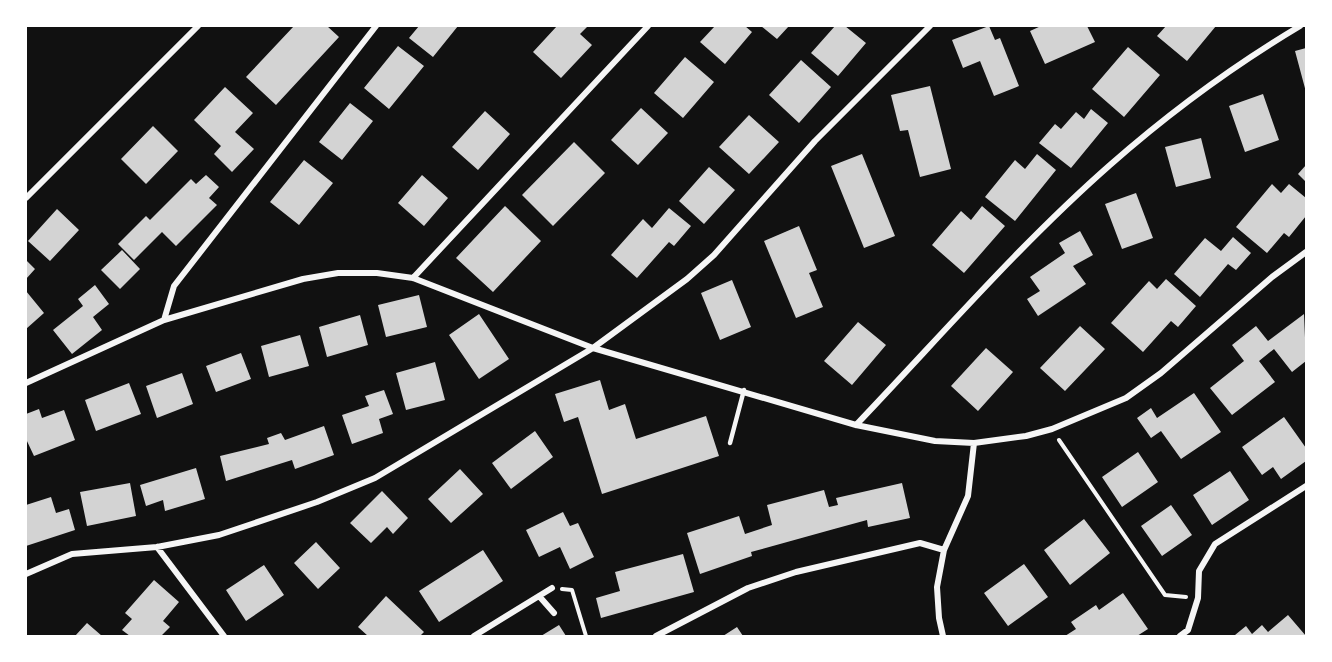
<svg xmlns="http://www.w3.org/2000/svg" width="1332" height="662" font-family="'Roboto Condensed',sans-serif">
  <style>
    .building { fill: #d3d3d3 }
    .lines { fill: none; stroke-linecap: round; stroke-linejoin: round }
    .path { stroke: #f5f5f5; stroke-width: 4 }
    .service { stroke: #f5f5f5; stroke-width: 4.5 }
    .minor { stroke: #f5f5f5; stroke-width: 6 }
  </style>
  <rect width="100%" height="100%" fill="#111"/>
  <path class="building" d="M294,26H327L339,37L276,105L246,77Z
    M419,26H458L433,57L409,38Z
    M557,26H588L580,34L592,45L561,78L533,52Z
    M715,26H745L752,32L725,64L700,42Z
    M761,26H789L777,39Z
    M835,26H845L866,43L838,76L811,53Z
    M989,26L995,40L1000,38L1019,86L994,96L980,61L963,68L952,40Z
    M1041,26H1087L1095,42L1045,64L1030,31Z
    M1166,26H1216L1187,61L1157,36Z
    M398,46L424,66L389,109L364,88Z
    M1128,47L1160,75L1124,117L1092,89Z
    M1306,48V92L1295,51Z
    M685,57L714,82L683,118L654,93Z
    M801,60L831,87L799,123L769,95Z
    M930,86L951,169L920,177L908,130L900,131L891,95Z
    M225,87L253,113L235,132L254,149L232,172L214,154L221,146L194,120Z
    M1263,94L1279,140L1245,152L1229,106Z
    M350,103L373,121L342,160L319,142Z
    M641,108L668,133L638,165L611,140Z
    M1091,109L1108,123L1071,168L1039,143L1055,124L1061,129L1076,112L1084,119Z
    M485,111L510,134L478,170L452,147Z
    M749,115L779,142L749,174L719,147Z
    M153,126L178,151L146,184L121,159Z
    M1201,138L1211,178L1176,187L1165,147Z
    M574,142L605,173L553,226L522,195Z
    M862,154L895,236L864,248L831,166Z
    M1037,154L1056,170L1015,221L985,197L1015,160L1025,169Z
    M304,160L333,183L299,225L270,202Z
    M1306,165V182L1298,174Z
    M709,167L735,190L704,224L679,201Z
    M206,175L219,187L209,198L217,205L176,246L162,232L134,260L118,244L146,216L150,220L191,179L196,184Z
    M422,175L448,198L424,226L398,203Z
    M1272,184L1281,193L1289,184L1306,198V216L1289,237L1284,233L1267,253L1236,227Z
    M1136,193L1153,238L1122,249L1105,204Z
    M505,206L541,241L493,292L456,258Z
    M982,206L1005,226L964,273L932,245L961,211L971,220Z
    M669,208L691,226L674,246L669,242L637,278L611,255L643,219L652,228Z
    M57,209L79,230L50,261L28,241Z
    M799,226L817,270L809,273L823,307L796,318L764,241Z
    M1080,231L1093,255L1073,266L1086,284L1038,316L1027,299L1040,291L1030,277L1065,253L1059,243Z
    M1233,237L1251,253L1236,270L1228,264L1200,297L1174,274L1205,238L1221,251Z
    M122,250L140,269L120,289L101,270Z
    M26,260L35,269L26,279Z
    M1166,279L1196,306L1178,327L1171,321L1143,352L1111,323L1149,281L1157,289Z
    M732,280L751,327L720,340L701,293Z
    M95,285L109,304L93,317L102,330L72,354L53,330L83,306L78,299Z
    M26,291L44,313L26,329Z
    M419,295L427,327L386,337L378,305Z
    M479,314L509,359L479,379L449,335Z
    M1304,314L1306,361L1292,372L1274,349L1259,361L1275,382L1232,415L1210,388L1244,361L1232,345L1256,326L1268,341Z
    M360,315L368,345L327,357L319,327Z
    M858,322L886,345L852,385L824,361Z
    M1080,326L1105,349L1065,391L1040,368Z
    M300,335L309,366L269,377L261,346Z
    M986,348L1013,372L978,411L951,386Z
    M241,353L251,379L216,392L206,366Z
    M435,362L445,400L406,410L396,373Z
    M182,373L193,404L157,418L146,386Z
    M600,380L609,410L625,404L636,439L706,416L719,456L602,494L578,417L564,422L555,394Z
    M129,383L141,414L96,431L85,400Z
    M384,390L393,414L379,419L383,433L352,444L342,415L369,406L365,396Z
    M1194,393L1221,432L1181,459L1161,431L1151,438L1137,418L1151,408L1157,418Z
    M39,409L42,418L64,410L75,440L34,456L26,439V414Z
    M1284,417L1306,448V461L1281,479L1273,467L1262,475L1242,447Z
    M324,426L334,455L295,469L292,460L226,481L220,456L269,444L267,438L281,433L285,440Z
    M535,431L553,457L511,489L492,463Z
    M1138,452L1158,482L1122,507L1102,477Z
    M196,468L205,499L165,511L163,500L146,506L140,485Z
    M460,469L483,494L451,523L428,499Z
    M1230,471L1249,500L1212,525L1193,495Z
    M130,483L136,516L87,526L80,492Z
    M902,483L910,518L868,527L867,520L834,529L751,552L752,556L700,574L687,533L739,516L745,534L772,525L767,505L824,490L829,507L838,505L836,498Z
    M382,491L408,518L393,534L387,527L371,543L350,523Z
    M51,497L56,513L69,509L75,530L26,546V505Z
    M1171,505L1192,535L1162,556L1141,526Z
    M563,512L570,526L578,523L594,557L570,569L560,547L539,557L526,530Z
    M1084,519L1110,553L1070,585L1044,550Z
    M316,542L340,568L318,589L294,563Z
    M483,550L503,581L439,622L419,591Z
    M683,554L694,592L601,618L596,598L620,591L615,572Z
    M1024,564L1048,597L1008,626L984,593Z
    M264,565L284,595L246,621L226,590Z
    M154,580L179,602L163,621L170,627L161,636H130L122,630L132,619L125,613Z
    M1123,593L1148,629L1137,636H1065L1076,629L1071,622L1096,605L1099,610Z
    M386,596L424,632L420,636H368L358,627Z
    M1288,615L1306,636L1235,635L1246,626L1252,634L1262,625L1268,632Z
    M87,623L102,636H75Z
    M559,625L566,636H541Z
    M737,627L743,636H723Z"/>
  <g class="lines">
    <path class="path" d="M1059,440L1165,595L1186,597
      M562,589L572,590L586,636"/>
    <path class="service" d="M730,443L744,390"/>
    <path class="minor" d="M26,198L198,26
      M413,278L648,26
      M164,320L174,286L376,26
      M26,383L164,320L303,279L338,273H377L413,278L593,348L856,425L935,441L974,443L1026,436L1052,429L1126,398L1161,373L1272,277L1306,252
      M856,425C939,338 1019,245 1110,165C1169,113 1233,66 1300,26
      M157,547L224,636
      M26,574L72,554L157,547L219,535L317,502L375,478L593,348L687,279L714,255L815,141L930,26
      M539,596L554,613
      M474,636L552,588
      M656,636L748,588L796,572L920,543L944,550
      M943,636L939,618L937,587L944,550L968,496L974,443
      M1180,636L1188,630L1198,598L1199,571L1215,544L1306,486"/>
  </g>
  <rect width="1332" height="662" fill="none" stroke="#ffffff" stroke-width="54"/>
</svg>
